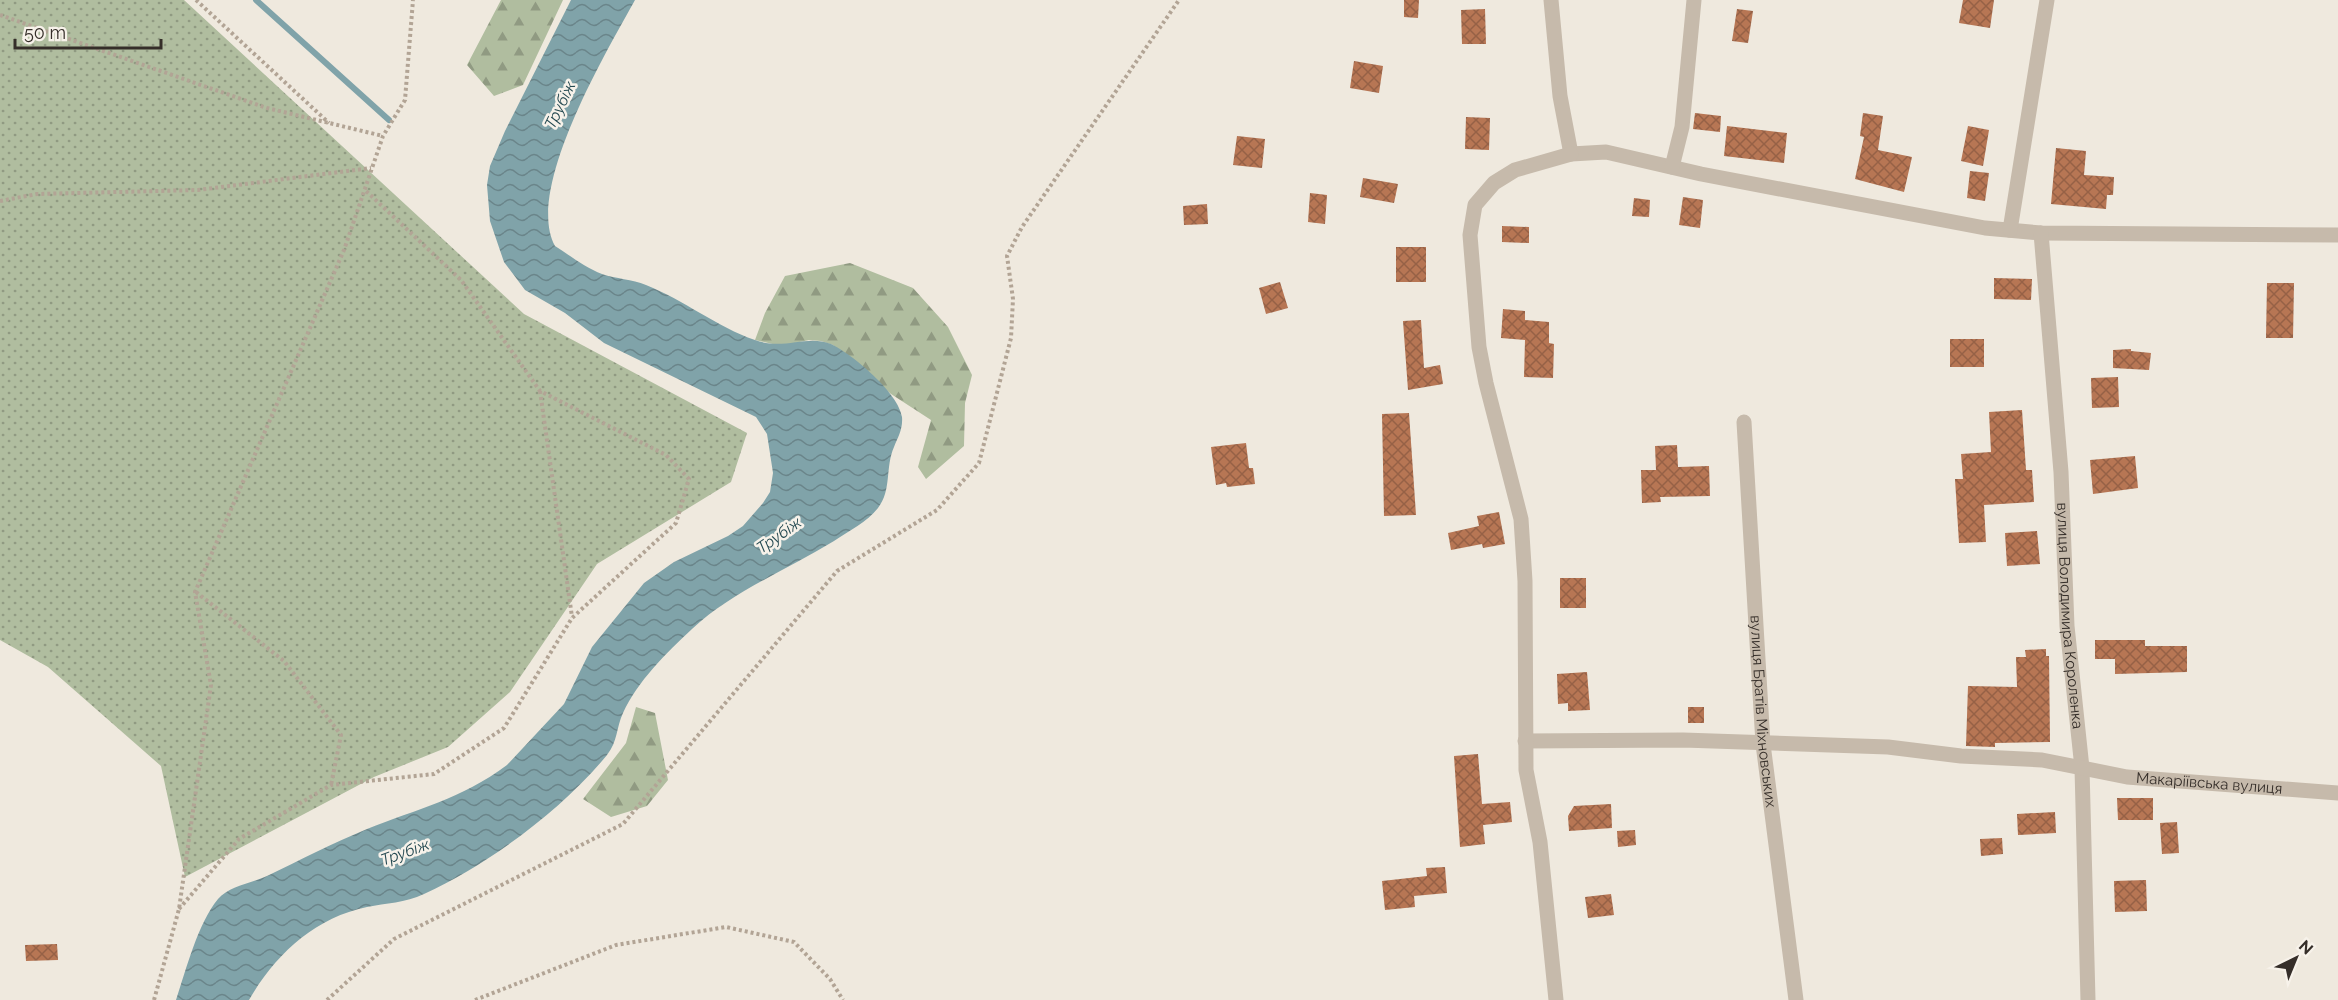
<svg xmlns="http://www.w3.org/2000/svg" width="2338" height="1000" font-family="Raleway,sans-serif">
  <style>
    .grass { fill: url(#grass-dots) }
    .forest { fill: url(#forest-firs) }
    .water { fill: url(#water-waves) }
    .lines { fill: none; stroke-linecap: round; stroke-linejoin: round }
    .stream { stroke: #80a3a9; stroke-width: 6 }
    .building { fill: url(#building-cross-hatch) }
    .path { stroke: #b2a495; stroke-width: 4; stroke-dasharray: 3 3; stroke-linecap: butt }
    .street { stroke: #c6baab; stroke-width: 15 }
    .labels { text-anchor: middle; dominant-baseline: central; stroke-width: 5; stroke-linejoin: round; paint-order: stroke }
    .street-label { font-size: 15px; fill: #352e29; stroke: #f7f2ea }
    .water-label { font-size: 16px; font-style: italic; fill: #244951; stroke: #f7f2ea }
  </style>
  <defs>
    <pattern id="grass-dots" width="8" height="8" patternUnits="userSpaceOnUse" patternTransform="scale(1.5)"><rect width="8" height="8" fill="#b0bd9f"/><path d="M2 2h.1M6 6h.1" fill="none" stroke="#909a82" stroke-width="1.8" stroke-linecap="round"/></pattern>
    <pattern id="forest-firs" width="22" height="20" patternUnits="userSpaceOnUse" patternTransform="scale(1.5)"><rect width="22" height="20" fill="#b0bd9f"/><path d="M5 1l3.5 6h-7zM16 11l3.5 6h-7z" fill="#909a82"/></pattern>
    <pattern id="water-waves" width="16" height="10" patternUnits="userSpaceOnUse" patternTransform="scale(1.5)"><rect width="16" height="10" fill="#80a3a9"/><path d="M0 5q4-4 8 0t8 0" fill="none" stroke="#6a858a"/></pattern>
    <pattern id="building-cross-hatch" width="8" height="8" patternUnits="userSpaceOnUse" patternTransform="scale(1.5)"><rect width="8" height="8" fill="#b77654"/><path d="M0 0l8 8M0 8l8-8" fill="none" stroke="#966146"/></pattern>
  </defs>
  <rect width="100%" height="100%" fill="#efe9de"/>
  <path class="grass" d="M0,0H184L524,314L747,433L731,482L597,564L510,692L448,747L374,777L185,877L161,766L48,667L0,640Z"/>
  <path class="forest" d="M501,0H563L523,85L494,96L467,65Z
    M850,263L913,288L948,327L972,375L965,403L964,446L926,479L918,467L931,420L891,394L833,345L821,341L809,340L781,346L755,340L765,313L785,276Z
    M636,707L655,713L668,780L647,806L611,817L583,799L626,743Z"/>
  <path class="water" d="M571,0H635C607,51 524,190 555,246C569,255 586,268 602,274C616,279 632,279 646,285C684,300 717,327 755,340C784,351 806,334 831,344C852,354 899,393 902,417C903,429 898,437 894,447C885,467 892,490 878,508C867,522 849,531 834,541C787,570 733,591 692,629C667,652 637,682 623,713C616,728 618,741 607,755C562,810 489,864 424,894C405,903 386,903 367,907C314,918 275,955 249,1000H176C186,970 198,923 218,899C229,886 252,883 267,876C300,860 333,843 367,829C419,808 460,800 507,765L564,704L592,647L644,583L674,562L728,536L743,526L763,503L770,492L773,473L767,434L756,417L604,343L565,313L525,290L504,262L490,221L487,185L490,166L505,131Z"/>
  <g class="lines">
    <path class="stream" d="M256,0L389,120"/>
  </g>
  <path class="building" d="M1404,0H1419L1418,18L1404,17Z
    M1963,0H1994L1990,28L1959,23Z
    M1485,9L1486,44H1462L1461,10Z
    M1737,9L1753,11L1748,43L1732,41Z
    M1354,61L1383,66L1379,93L1350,88Z
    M1695,113L1721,116L1720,132L1693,129Z
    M1863,113L1883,116L1878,150L1912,157L1904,192L1855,179L1864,137L1860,136Z
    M1466,117L1490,118L1489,150L1465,149Z
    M1727,126L1787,133L1784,163L1724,156Z
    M1968,126L1989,130L1983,166L1961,161Z
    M1237,136L1265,139L1262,168L1233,165Z
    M2056,148L2086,151L2084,175L2114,177L2113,195H2107L2106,209L2051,204Z
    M1970,171L1989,173L1985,201L1967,198Z
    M1363,178L1398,184L1394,203L1360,197Z
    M1310,193L1327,195L1325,224L1308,222Z
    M1683,197L1703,200L1700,228L1679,225Z
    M1634,198L1650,200L1649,217L1632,216Z
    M1207,204L1208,224L1184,225L1183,206Z
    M1502,226L1529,227V243L1502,242Z
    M1396,247H1426V282H1396Z
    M1994,278L2032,279L2031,300L1994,299Z
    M1280,282L1288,308L1266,314L1259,288Z
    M2267,283H2294L2293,338H2266Z
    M1503,309L1525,311V320L1549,322V343L1554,344L1553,378L1524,377L1525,340L1501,338Z
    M1421,320L1424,368L1440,365L1443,384L1408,390L1403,321Z
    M1950,339H1984V367H1950Z
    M2131,349V351L2151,353L2149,370L2113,368V350Z
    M2118,377L2119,407L2092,408L2091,378Z
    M2022,410L2026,470H2032L2034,502L1984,505L1986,542L1959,543L1955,479H1963L1961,454L1991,452L1989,412Z
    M1409,413L1416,515L1384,516L1382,414Z
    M1246,443L1249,468H1253L1255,484L1227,487L1226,483L1216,485L1211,447Z
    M1677,445L1678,467L1709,466L1710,496L1660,497L1661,502L1642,503L1641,470H1656L1655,446Z
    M2135,456L2138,488L2093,494L2090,460Z
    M1499,512L1505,544L1483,548L1482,544L1451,550L1448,533L1479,526L1477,516Z
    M2037,531L2040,564L2007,566L2005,533Z
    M1560,578H1586V608H1560Z
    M2095,640H2145V646H2187V672L2115,674V659H2095Z
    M2046,649V656H2049L2050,742L1995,743V747L1966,746L1968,686L2017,687L2016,657H2026L2025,650Z
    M1587,672L1590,710L1568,711V703L1558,704L1557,674Z
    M1688,707H1704V723H1688Z
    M1478,754L1482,804L1510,802L1512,822L1483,825L1485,844L1460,847L1454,756Z
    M2117,798H2153V820H2118Z
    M1611,804L1612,828L1569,831L1568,816L1574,806Z
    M2055,812L2056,833L2018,835L2017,814Z
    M2177,822L2179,853L2162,854L2160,823Z
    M1635,830L1636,845L1618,847L1617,831Z
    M2002,838L2003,854L1981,856L1980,839Z
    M1445,867L1447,893L1414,896L1415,907L1385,910L1382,881L1427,876L1426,868Z
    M2146,880L2147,911L2115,912L2114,881Z
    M1611,894L1614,915L1588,918L1585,897Z
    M57,944L58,960L26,961L25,945Z"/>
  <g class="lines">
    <path class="path" d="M196,0L329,123
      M0,15L267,108L383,136
      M0,201L37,194L198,190L371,168
      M540,391L572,617
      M196,592L284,661L341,735L331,785
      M179,909L239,839L331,785L434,774L504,728L572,618L676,523L689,479L666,455L540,391L461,280L365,190
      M154,1000L179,909L211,685L195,592L344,250L383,136L405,100L413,0
      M327,1000L394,939L623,824L837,571L937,510L979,463L1011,338L1013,299L1007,256L1022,227L1179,0
      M475,1000L616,945L726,927L794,942L830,979L843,1000"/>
    <g class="street">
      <path d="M1551,0L1560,96L1571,154L1606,152L1701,174L1985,228L2041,233L2338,235"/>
      <path d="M1672,167L1682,127L1694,0"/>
      <path d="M2010,230L2047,0"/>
      <path id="s1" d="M2041,233L2061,472L2067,626L2082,768L2088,1000"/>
      <path id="s2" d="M1744,422L1763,744L1796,1000"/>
      <path id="s3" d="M1525,741L1683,740L1888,747L1961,756L2042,760L2127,777L2338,793"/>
      <path d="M1556,1000L1540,842L1526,770L1525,581L1521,519L1486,383L1479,347L1470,235L1475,205L1494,183L1515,170L1571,154"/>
    </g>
  </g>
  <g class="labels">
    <g class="street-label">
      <text stroke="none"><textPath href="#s1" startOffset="384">вулиця Володимира Короленка</textPath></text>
      <text stroke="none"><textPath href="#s2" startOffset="290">вулиця Братів Міхновських</textPath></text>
      <text stroke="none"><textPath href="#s3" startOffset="687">Макаріївська вулиця</textPath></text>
    </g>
    <g class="water-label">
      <text transform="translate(560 105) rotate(-64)">Трубіж</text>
      <text transform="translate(779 535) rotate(-35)">Трубіж</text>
      <text transform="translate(405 852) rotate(-20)">Трубіж</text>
    </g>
  </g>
  <g transform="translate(2296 958) rotate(43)" stroke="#f7f2ea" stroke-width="4.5" paint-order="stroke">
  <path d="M0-4.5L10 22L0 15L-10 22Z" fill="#352e29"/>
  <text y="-9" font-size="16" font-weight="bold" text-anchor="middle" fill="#352e29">N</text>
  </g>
  <path d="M15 39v9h146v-9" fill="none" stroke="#352e29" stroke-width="3"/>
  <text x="24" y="39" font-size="18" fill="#352e29" stroke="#f7f2ea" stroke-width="4.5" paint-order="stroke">50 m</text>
</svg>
